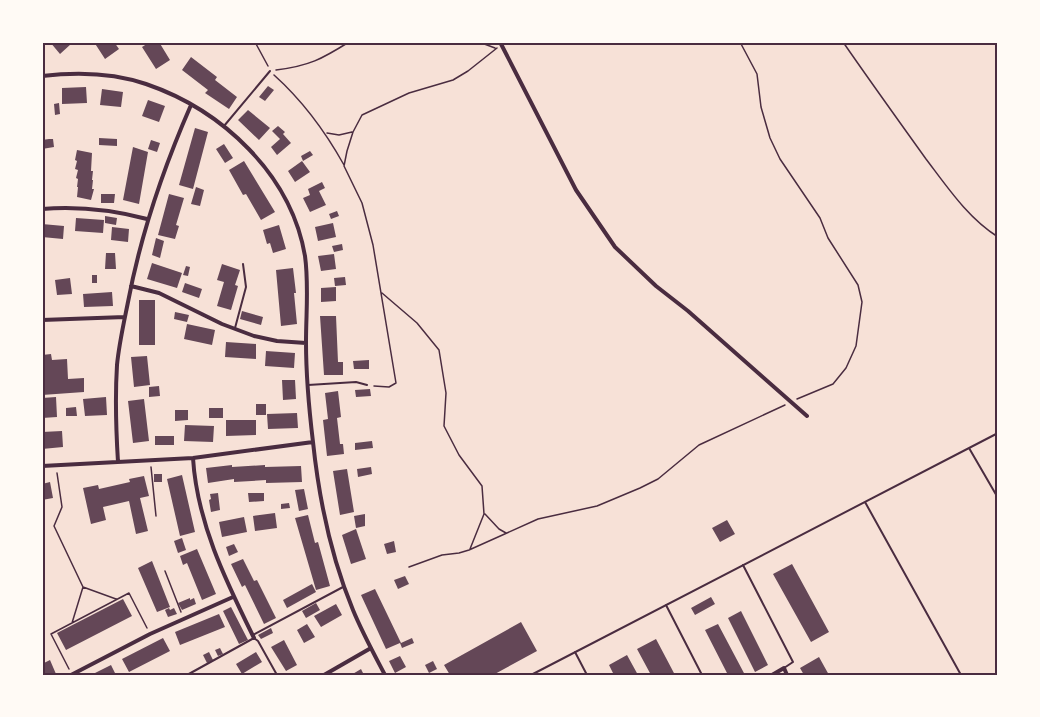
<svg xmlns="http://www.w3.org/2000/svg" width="1040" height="717" font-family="'DM Sans',sans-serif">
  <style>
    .building { fill: #644757 }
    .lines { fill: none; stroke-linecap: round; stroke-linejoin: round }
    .path { stroke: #4a2c40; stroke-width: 1.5 }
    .service { stroke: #4a2c40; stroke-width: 2 }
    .minor { stroke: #4a2c40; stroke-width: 4 }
    .neatline { fill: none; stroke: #4a2c40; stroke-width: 2 }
  </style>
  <rect width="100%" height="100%" fill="#f7e1d7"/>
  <path class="building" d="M50,42H69L71,44L60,54Z
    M94,42H114L119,49L105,59Z
    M150,42H159L170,60L156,69L142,47Z
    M191,57L217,77L215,80L237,97L229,109L205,93L208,90L182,70Z
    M268,86L274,90L265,101L259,97Z
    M86,87L87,103L62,104V88Z
    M102,89L123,92L121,107L100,105Z
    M148,100L165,106L159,122L142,116Z
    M59,103L60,114L55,115L54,104Z
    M248,110L270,128L259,140L238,120Z
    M278,126L285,132L283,134L291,143L277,155L271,147L280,139L272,131Z
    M195,128L208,132L193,189L179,185Z
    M99,138L117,139V146L99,145Z
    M49,139H53L54,147L42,149V140Z
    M151,140L160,143L157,152L148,149Z
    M224,144L233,158L225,163L216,149Z
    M133,147L148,152L139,204L123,200Z
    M77,150L92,153L91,171H93L92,180H93L92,189H94L91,200L77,197L78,187H77L78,179L76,178L78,170L75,169L77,161L75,160Z
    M310,151L313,155L303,161L301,156Z
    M244,161L275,212L261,220L246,194L243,195L229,170Z
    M302,161L310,172L295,182L288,171Z
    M322,182L325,188L319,191L326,205L310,212L303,198L310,195L308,189Z
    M196,187L204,190L200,206L191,204Z
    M101,194H115L114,203H101Z
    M169,194L184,198L176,225L179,226L175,239L158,235Z
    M337,211L339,216L331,219L329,214Z
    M105,216L117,218L116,225L105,223Z
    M76,218L104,220L103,233L75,231Z
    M333,223L336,237L318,241L315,227Z
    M42,224L64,226L63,239L42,237Z
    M279,225L286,249L273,253L270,243L267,244L263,230Z
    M112,227L129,229L128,242L111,240Z
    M156,238L164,241L160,258L152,255Z
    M342,244L343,250L334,252L332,246Z
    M106,253H115L116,269H105Z
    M334,254L336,269L321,271L318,256Z
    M152,263L182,273L177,288L147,279Z
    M222,264L240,270L235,285L238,286L231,310L217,306L224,282L217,280Z
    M186,266L190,267L188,276L183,275Z
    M293,268L296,293H294L297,324L281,326L276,270Z
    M92,275H97V283H92Z
    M345,277L346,285L335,286L334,278Z
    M70,278L72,294L57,295L55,280Z
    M185,283L202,289L199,298L182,292Z
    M336,287V301L321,302V288Z
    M112,292L113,306L84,307L83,294Z
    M139,300H155V345H139Z
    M242,311L263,317L261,325L240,319Z
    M175,312L189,315L187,322L174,319Z
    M320,316H336L338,362H343V375H324Z
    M187,324L215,330L212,345L184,339Z
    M226,342L256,344V359L225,357Z
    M266,351L295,353L294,368L265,366Z
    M51,354L52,360L67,359L68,379L84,378V392L42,395V355Z
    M147,356L150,385L134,387L131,357Z
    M369,360V369H354L353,361Z
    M282,380H295L296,399L283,400Z
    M159,386L160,396L149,397V387Z
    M370,389L371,396L356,397L355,390Z
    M338,391L341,417L337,418L340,444H343L344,454L327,456L323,420L328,419L325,393Z
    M56,397L57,417L42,418V398Z
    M106,397L107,415L85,416L83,399Z
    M144,399L149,441L133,443L128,401Z
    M256,404H266V415H256Z
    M76,407L77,416H66V408Z
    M209,408H223V418H209Z
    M175,410H188V420L175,421Z
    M297,413L298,428L268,429L267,414Z
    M226,420H256V435L226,436Z
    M185,425L214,426L213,442L184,441Z
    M62,431L63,447L42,449V432Z
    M155,436H174V445H155Z
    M372,441L373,448L355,450V443Z
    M232,465V467L265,465V467L301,466L302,482L266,483V480L234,482V479L208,483L206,468Z
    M371,467L372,474L358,477L357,469Z
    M347,469L354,512L340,515L333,471Z
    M154,474H162V482H154Z
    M182,475L195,532L180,536L167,479Z
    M144,476L149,496L140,498L148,531L136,534L129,501L103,507L106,520L91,524L83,488L98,485L99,489L130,482L129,479Z
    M50,482L53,498L42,500V484Z
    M304,489L308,509L299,511L295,490Z
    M218,493L220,510L211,512L209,500L211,499L210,494Z
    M248,493H264V501L249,502Z
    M289,503L290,508L281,509V504Z
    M275,513L277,528L255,531L253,516Z
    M365,514V526L356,528L354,516Z
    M308,515L315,543L318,542L330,586L316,590L295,518Z
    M244,517L247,532L222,537L219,522Z
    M727,520L735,534L720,542L712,528Z
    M356,529L366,559L351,564L342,535Z
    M182,538L186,550L178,553L174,541Z
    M394,541L396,552L387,554L384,544Z
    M234,544L238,552L229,556L226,547Z
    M197,549L216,594L202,600L187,563L183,565L180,556Z
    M243,559L254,581L257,580L276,618L264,624L245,585L242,587L231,564Z
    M152,561L170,607L157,612L138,568Z
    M792,564L829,632L811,642L773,574Z
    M405,576L409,584L398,589L394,580Z
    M312,584L316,592L287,608L283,600Z
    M375,589L401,643L412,638L414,643L402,648L400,643L386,649L361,595Z
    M711,597L715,604L695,615L691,608Z
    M190,598V600L194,598L196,604L182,610L178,603Z
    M123,599L132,616L66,650L57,633Z
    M316,603L320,610L306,618L302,611Z
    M336,604L342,615L321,627L314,616Z
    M231,607L248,640L239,644L223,611Z
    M169,608L170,610L174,608L177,614L168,617L165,610Z
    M741,611L768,665L755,672L728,618Z
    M219,614L225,627L180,645L175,632Z
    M521,622L537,651L493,675H450L444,665Z
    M307,624L315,637L304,643L297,630Z
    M718,624L745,675H728L705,630Z
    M271,628L273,633L261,639L258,635Z
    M163,638L170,651L129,672L122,659Z
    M656,639L675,675H651L637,649Z
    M284,640L297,665L286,671L271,647Z
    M220,648L223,654L218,656L215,650Z
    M209,652L213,660L207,663L203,655Z
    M256,652L262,662L242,674L236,664Z
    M627,655L638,675H614L609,665Z
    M400,656L406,667L395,673L389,661Z
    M819,657L829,675H804L800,668Z
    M50,660L56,674L42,675V664Z
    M433,661L437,669L429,673L425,665Z
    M111,665L116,675H91Z
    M361,669L364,675H351Z"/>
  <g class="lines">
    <path class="path" d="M255,42L268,66
      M479,42L495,48
      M740,42L757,74L761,107L770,138L780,159L820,218L828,238L858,285L862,302L856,346L846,368L833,384L797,399
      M843,42C870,81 898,120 926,159C948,188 968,218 998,237
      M276,70C309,66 322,59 349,42
      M274,75C303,101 325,131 344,165
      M327,133L339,135L352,132
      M382,293L417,323L439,350L446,393L444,426L459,455L482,486L484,514L470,549
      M42,350V352
      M374,386L389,387L396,383L373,245L362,203L344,166L347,151L353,132L362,115L409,93L453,80L468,71L497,48
      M151,467L156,516
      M57,473L62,507L54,526L83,587L72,623
      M485,514L499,529L506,533
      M409,567L442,555L459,553L469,550L538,519L597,506L640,488L658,479L699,445L785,405
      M165,571L181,612
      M83,587L116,599
      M69,669L51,634L129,593L147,628"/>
    <path class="service" d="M224,126L270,71
      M235,328L246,287L243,264
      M308,385L356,382L367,385
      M969,448L998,498
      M865,502L961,675
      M743,565L793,662L784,668
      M666,605L702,675
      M253,635L343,587
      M575,652L587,675
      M187,675L254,638L258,641L277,675
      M531,675L998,433"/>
    <path class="minor" d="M500,42L576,190L615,247L656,286L688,311L807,416
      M42,76C75,72 114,73 146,84C222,110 291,174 305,256C309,285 306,313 306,342C306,375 309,409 313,442C319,499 331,557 353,610C362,632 374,654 385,675
      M42,209C78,206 113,210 147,219
      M131,286L159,293L222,324L254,336L277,341L306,343
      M42,320L125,317
      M193,458C197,523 226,581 254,638
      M118,462C116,430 115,397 117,365C119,344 124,322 128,302C141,233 163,169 191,105
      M42,466L193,458L313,442
      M71,675L150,634L233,597
      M324,675L371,648
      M772,675L784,668L787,675"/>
  </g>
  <rect width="1040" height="717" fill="none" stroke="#fffaf5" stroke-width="87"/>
  <rect x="44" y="44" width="952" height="630" class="neatline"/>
</svg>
